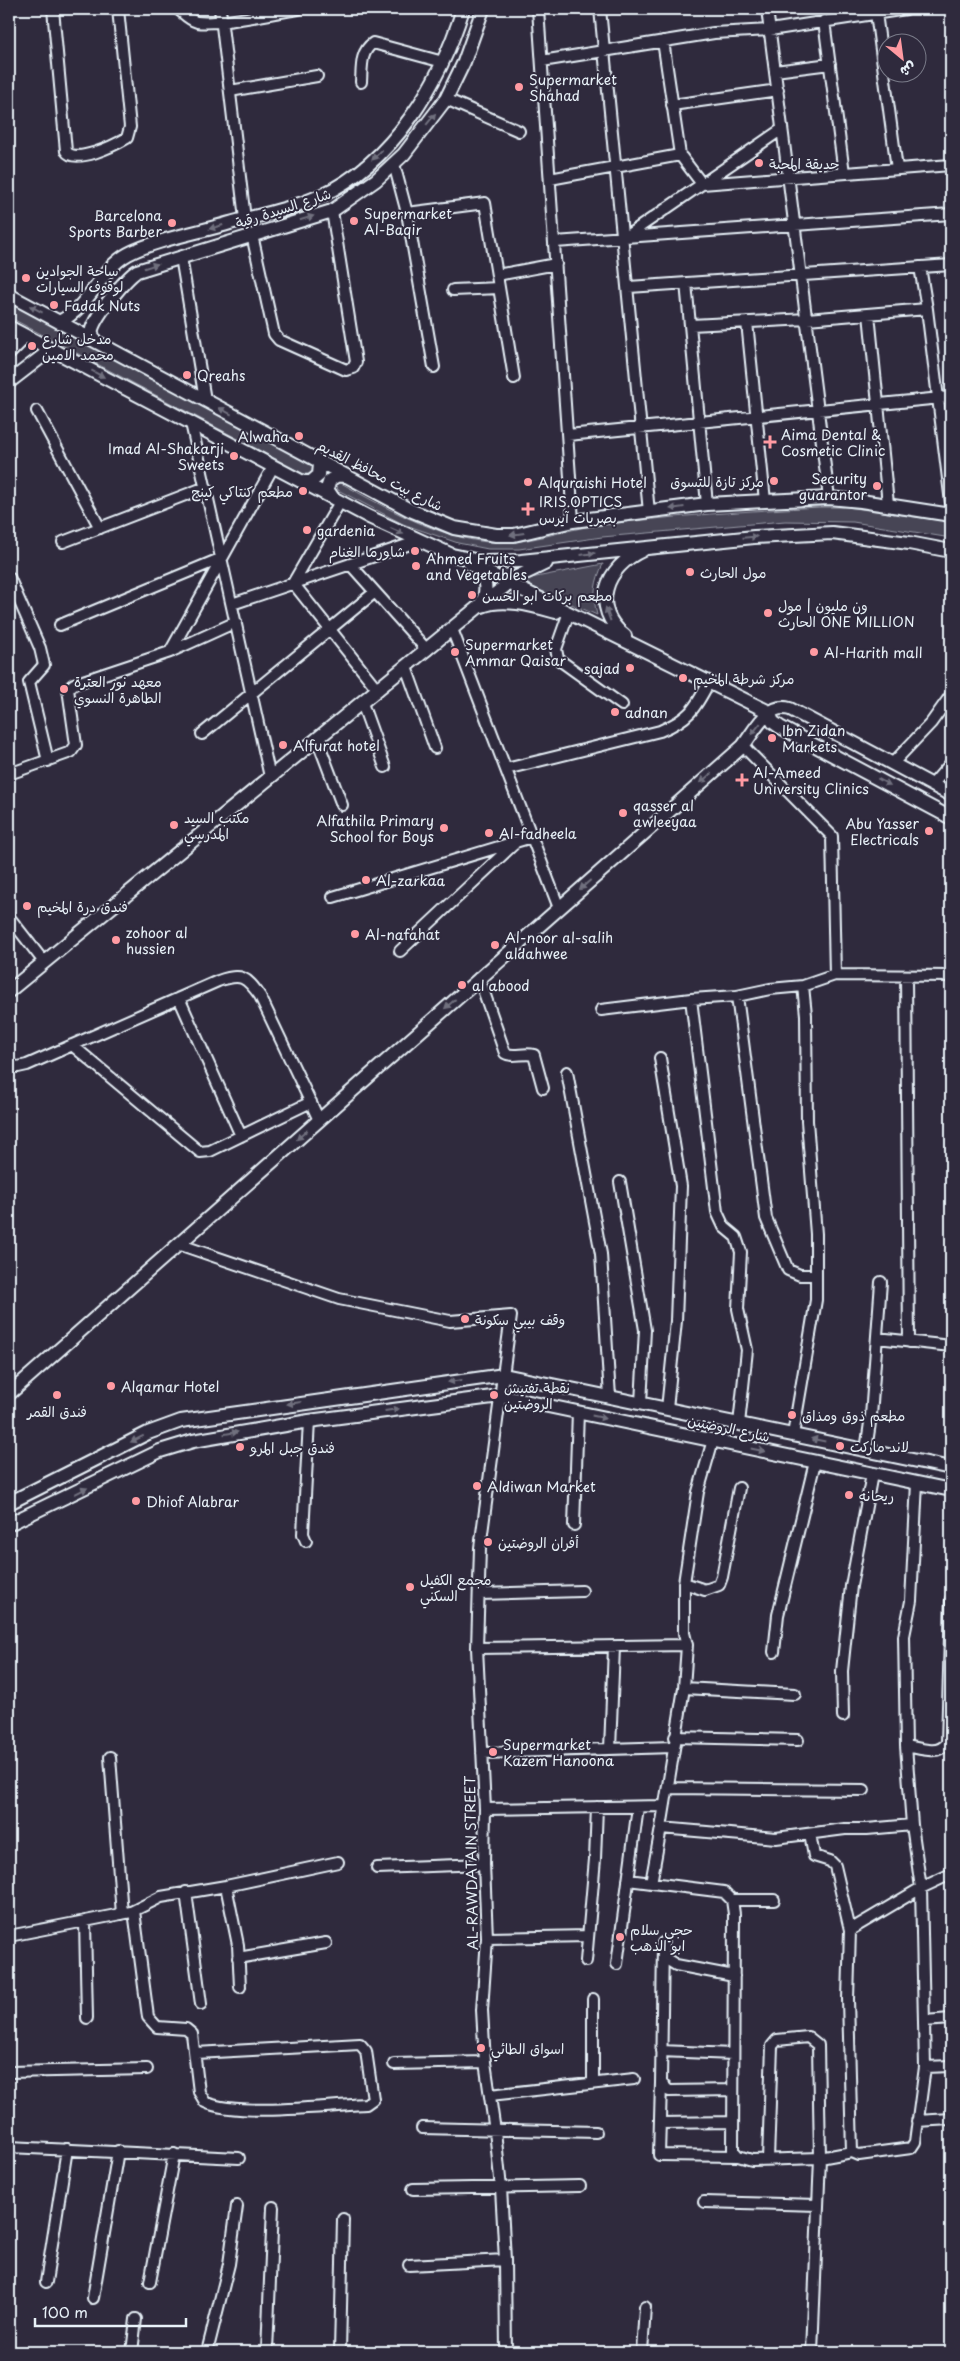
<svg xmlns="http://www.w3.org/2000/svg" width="960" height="2361" font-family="'Playpen Sans','Playpen Sans Arabic',sans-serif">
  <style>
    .green { fill: #464455; stroke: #979aa6 }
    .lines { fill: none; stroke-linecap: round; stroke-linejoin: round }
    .minor-casing { stroke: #e8f1f8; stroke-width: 14 }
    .major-casing { stroke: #e8f1f8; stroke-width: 16 }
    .minor { stroke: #2f2a3d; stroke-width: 10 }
    .major { stroke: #2f2a3d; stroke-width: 12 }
    .oneway { fill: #70707e }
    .poi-dot { fill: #ff9aa2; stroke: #2f2a3d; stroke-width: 2 }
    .labels { text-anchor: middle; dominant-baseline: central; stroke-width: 4; stroke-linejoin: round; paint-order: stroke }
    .poi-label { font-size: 14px; fill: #e8f1f8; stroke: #2f2a3d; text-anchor: start }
    .street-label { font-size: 14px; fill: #e8f1f8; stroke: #2f2a3d }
  </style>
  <rect width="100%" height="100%" fill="#2f2a3d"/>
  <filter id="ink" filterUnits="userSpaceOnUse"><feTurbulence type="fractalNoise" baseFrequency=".02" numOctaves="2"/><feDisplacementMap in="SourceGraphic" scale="10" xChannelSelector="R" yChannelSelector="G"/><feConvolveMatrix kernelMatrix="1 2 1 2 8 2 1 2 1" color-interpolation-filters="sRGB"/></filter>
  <g filter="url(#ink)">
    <path class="green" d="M9,302L309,462L313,465V471L311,474H304L9,317Z
      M341,483C383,507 440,538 488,542C526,546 563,529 600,525C673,516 746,511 820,507H847L951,522V538L853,522L785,521L602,537L519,549H488L458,543L403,524L338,490L337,487Z
      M603,564C595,581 592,597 597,615L530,586L526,581L531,578Z"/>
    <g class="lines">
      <defs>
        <path id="minor" d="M53,9L66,151C75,165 115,145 127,138L130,127L118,9
          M178,9C184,14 189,20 197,22C221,25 272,13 298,9
          M220,9L245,219
          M538,9L573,521
          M600,9L649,512
          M767,9L829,498
          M876,13L897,169
          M824,21L844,173
          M663,41L680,155L702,184L951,165
          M542,61L714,33L770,30L906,9
          M775,71L830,64
          M361,82C362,68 360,52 373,43L443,62
          M230,91L317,76
          M446,99L519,131
          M672,105L778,90
          M394,164L407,213L434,367
          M550,179L680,155
          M407,213L485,203L514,378
          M252,235L274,334L279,340L346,370L353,368L356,362L332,211
          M625,237L782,129
          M555,242L951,214
          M181,257L205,400
          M497,275L556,264
          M686,283L707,504
          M629,287L951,265
          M453,290L499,288
          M927,309L951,503
          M869,314L888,504
          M747,322L765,501
          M691,325L807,319L927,309L920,267
          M37,411L100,528
          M191,423L270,777
          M568,435L951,397
          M340,502L293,583L378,690
          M63,542L206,487
          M350,564L427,650
          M9,577L40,648L44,665L29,682L48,761
          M232,604L419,541
          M568,615L556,649L558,659L622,705
          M60,625L222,558
          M452,629L559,908
          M170,652L273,467
          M406,667L435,748
          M362,703L385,767
          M202,734L375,592
          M317,739L342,805
          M743,746L832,836L835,975
          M893,763L931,723L951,695
          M506,769L660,731C689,719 695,709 709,682
          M9,774L71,752L76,745L68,689L74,684L170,652L236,622
          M932,785L951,763
          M333,897L532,837
          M9,917L44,962
          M400,951L514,844
          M906,976L909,1342
          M479,978L505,1053C513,1058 524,1052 534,1055L543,1088
          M737,996L766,1218L788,1270L800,1275H816
          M179,998L241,1136
          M691,999L717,1212L724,1227L736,1237L741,1252L738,1309L747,1350L739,1424
          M601,1010L691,999L737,996L770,989L803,986L835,975L951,976
          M72,1045L200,1152L210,1151L311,1102
          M660,1058L681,1186L676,1321L667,1409
          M9,1065L18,1067L27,1065L218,981C241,973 246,976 260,996L319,1120
          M567,1072L601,1254L610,1397
          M620,1182L645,1330L641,1403
          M178,1244L339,1299L450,1321L511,1316L480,1548L477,1648L485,1809L484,1864L487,1938L482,2010L485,2062L495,2131L501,2188L505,2260L506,2352
          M877,1338L951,1346
          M793,1435L816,1300V1234L807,1121L806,1015L803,986
          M713,1440L698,1492L684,1583V1633L687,1645L684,1688L661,1828L776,1838L845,1829H867L912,1825
          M866,1450L871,1416L881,1282
          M574,1525L578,1412
          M306,1541L303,1534L309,1421
          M684,1583L705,1590L719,1585L722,1577L739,1488
          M480,1594L582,1591
          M477,1648L687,1645
          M774,1652L778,1615L815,1462
          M684,1688L795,1694
          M843,1716L842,1671L851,1586L872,1474
          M675,1737L798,1740
          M906,1746C919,1748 938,1756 947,1743L951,1599
          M610,1749L614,1647
          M482,1753L673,1747
          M110,1757L122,1914
          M668,1788L864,1790
          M485,1809L664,1806
          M810,1834L814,1856L830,1861L835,1866L850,1930L921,1888L951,1874
          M377,1868L484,1864
          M628,1880L724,1892L732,1900L734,1914L733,2150L738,2156L752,2160L820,2158L852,2152L859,2155L911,2148L915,2142L925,2067L921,1888L912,1825L906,1746L904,1636L911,1601L917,1483
          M651,1883L661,1828
          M226,1886L238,1945L240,1987
          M186,1892L201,2004
          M732,1900H774
          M134,1911L148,2017L157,2027L186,2029L192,2034L199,2092L205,2102C235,2117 329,2106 366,2104L373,2099L366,2051L360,2044L196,2053
          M85,1921L87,2018
          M850,1930L848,1999L852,2152
          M9,1936L131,1912L161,1897L226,1886L338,1862
          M487,1938L588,1936
          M663,1943L661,2083L669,2091L733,2090
          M663,1957L676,1965L734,1976
          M238,1958L326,1943
          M586,1961L595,1859L597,1807
          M617,1964L638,1807
          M924,2021L951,2019
          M661,2051L733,2054
          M394,2064L485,2062
          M925,2067L951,2066
          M9,2072L147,2069
          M593,2083V1999
          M661,2083L659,2155L738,2156
          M490,2095L634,2079
          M917,2121L951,2119
          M660,2123L733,2122
          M422,2128L596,2132
          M9,2147L239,2158
          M768,2159L772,2046L777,2040L808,2037L818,2045L820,2158L812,2352
          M413,2189L580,2186
          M704,2202L818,2205
          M409,2265L505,2260
          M46,2282L67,2149
          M150,2282L174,2154
          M93,2298L118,2151
          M132,2352L136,2319
          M207,2352L229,2264L237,2206
          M267,2352L273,2207
          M340,2352L343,2219
          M642,2352L645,2307"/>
        <path id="major" d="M9,295L410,510L454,528L496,535H514L573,521L707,504L765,501L829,498L861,501L951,515
          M59,322C91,306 99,270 128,254C154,240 201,232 230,223C260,215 291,209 320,196C394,162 440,83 463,9
          M9,327L369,517L452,555L484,562L521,561L754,537L832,533L909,543L951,551
          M94,340C93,336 91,333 92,329C96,315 125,279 137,271L332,211L376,180L404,154L446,99L464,62L483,9
          M9,353L20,342V333
          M9,382L44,355L55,351
          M304,482H311L319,475L320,464L315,458
          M333,498L327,489L330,480L338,475L345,476
          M470,564L769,712L773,722L780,727L951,818
          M475,566C487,577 489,594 479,606
          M482,606C504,597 534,606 556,612
          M625,636C590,608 605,567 643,550
          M9,991L477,608L517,577L546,563
          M9,1394L743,746C755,730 768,702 790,709L951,795
          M9,1503L148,1433L181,1421L504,1375L951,1468
          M9,1524L160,1451L193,1441L309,1421L500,1396L951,1490"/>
      </defs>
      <use href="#minor" class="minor-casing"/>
      <use href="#major" class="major-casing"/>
      <use href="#minor" class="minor"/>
      <use href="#major" class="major"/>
    </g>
    <defs><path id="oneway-solid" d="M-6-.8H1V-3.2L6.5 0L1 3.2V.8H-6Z" transform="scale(1.25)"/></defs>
    <g class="oneway">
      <use href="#oneway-solid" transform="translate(431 119) rotate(-51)"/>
      <use href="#oneway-solid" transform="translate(377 155) rotate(136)"/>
      <use href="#oneway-solid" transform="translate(307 218) rotate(-17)"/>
      <use href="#oneway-solid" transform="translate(216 227) rotate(164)"/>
      <use href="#oneway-solid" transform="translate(151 266) rotate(-18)"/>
      <use href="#oneway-solid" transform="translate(36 309) rotate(-152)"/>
      <use href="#oneway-solid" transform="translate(98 374) rotate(28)"/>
      <use href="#oneway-solid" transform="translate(225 411) rotate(-152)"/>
      <use href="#oneway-solid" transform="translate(677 508) rotate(173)"/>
      <use href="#oneway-solid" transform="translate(397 531) rotate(25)"/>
      <use href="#oneway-solid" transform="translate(517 534) rotate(172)"/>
      <use href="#oneway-solid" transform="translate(750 537) rotate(-5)"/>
      <use href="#oneway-solid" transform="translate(588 554) rotate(-7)"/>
      <use href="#oneway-solid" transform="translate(608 614) rotate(-110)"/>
      <use href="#oneway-solid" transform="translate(756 729) rotate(128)"/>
      <use href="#oneway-solid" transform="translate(706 778) rotate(139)"/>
      <use href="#oneway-solid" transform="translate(884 782) rotate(28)"/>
      <use href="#oneway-solid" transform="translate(585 885) rotate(139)"/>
      <use href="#oneway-solid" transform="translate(450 1004) rotate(139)"/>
      <use href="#oneway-solid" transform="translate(302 1135) rotate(139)"/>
      <use href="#oneway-solid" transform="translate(455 1381) rotate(172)"/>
      <use href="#oneway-solid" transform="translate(294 1403) rotate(172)"/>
      <use href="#oneway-solid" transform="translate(392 1410) rotate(-8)"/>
      <use href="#oneway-solid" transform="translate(599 1417) rotate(12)"/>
      <use href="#oneway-solid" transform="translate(231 1433) rotate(-9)"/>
      <use href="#oneway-solid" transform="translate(137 1439) rotate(154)"/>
      <use href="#oneway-solid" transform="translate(818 1440) rotate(-168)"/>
      <use href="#oneway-solid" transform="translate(758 1450) rotate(12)"/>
      <use href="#oneway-solid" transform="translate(81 1491) rotate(-26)"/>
    </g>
  </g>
  <g class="poi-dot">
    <circle cx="519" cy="87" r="5"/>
    <circle cx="759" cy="163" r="5"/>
    <circle cx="354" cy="221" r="5"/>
    <circle cx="172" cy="223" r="5"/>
    <circle cx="26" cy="278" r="5"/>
    <circle cx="54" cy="305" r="5"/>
    <circle cx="32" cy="346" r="5"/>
    <circle cx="187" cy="375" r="5"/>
    <circle cx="299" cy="436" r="5"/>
    <path d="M767.5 434.5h5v5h5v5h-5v5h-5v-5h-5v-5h5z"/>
    <circle cx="234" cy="456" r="5"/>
    <circle cx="774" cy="481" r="5"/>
    <circle cx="528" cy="482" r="5"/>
    <circle cx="877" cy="486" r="5"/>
    <circle cx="303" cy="491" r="5"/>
    <path d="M525.5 501.5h5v5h5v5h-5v5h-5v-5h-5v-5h5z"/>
    <circle cx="307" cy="530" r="5"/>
    <circle cx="415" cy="551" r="5"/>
    <circle cx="416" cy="566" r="5"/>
    <circle cx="690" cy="572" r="5"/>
    <circle cx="472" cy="595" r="5"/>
    <circle cx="768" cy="613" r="5"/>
    <circle cx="455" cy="652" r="5"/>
    <circle cx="814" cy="652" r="5"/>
    <circle cx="630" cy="668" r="5"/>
    <circle cx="683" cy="678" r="5"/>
    <circle cx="64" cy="689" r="5"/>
    <circle cx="615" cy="712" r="5"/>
    <circle cx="772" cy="738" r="5"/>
    <circle cx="283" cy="745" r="5"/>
    <path d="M739.5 772.5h5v5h5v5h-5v5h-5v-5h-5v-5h5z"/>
    <circle cx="623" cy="813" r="5"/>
    <circle cx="174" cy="825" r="5"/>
    <circle cx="444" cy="828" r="5"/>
    <circle cx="929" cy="831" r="5"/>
    <circle cx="489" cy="833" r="5"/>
    <circle cx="366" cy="880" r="5"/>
    <circle cx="27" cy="906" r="5"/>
    <circle cx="355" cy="934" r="5"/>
    <circle cx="116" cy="940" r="5"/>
    <circle cx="495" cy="945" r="5"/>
    <circle cx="462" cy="985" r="5"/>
    <circle cx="465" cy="1319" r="5"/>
    <circle cx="111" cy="1386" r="5"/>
    <circle cx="57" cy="1395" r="5"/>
    <circle cx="494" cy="1395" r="5"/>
    <circle cx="792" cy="1415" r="5"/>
    <circle cx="840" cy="1446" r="5"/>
    <circle cx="240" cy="1447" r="5"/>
    <circle cx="477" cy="1486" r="5"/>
    <circle cx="849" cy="1495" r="5"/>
    <circle cx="136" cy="1501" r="5"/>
    <circle cx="488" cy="1542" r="5"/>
    <circle cx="410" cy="1587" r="5"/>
    <circle cx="493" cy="1752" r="5"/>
    <circle cx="620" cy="1937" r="5"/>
    <circle cx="481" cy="2048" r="5"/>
  </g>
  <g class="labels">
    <g class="poi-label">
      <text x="529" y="79">Supermarket<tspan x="529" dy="16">Shahad</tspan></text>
      <text x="769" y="163">حديقة المحبة</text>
      <text x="364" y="213">Supermarket<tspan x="364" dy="16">Al-Baqir</tspan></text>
      <text x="162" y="215" text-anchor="end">Barcelona<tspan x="162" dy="16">Sports Barber</tspan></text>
      <text x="36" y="270">ساحة الجوادين<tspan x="36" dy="16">لوقوف السيارات</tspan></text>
      <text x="64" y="305">Fadak Nuts</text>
      <text x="42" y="338">مدخل شارع<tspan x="42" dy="16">محمد الامين</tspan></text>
      <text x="197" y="375">Qreahs</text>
      <text x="781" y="434">Aima Dental &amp;<tspan x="781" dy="16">Cosmetic Clinic</tspan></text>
      <text x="289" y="436" text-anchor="end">Alwaha</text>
      <text x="224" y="448" text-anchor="end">Imad Al-Shakarji<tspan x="224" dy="16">Sweets</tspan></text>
      <text x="867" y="478" text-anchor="end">Security<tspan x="867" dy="16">guarantor</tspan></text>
      <text x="764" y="481" text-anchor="end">مركز تازة للتسوق</text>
      <text x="538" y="482">Alquraishi Hotel</text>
      <text x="293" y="491" text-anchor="end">مطعم كنتاكي كينج</text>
      <text x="539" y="501">IRIS.OPTICS<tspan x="539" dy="16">بصريات آيرس</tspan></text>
      <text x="317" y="530">gardenia</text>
      <text x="405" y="551" text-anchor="end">شاورما الغنام</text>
      <text x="426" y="558">Ahmed Fruits<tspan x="426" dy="16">and Vegetables</tspan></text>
      <text x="700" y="572">مول الحارث</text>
      <text x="482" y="595">مطعم بركات ابو الحسن</text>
      <text x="778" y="605">ون مليون | مول<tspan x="778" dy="16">الحارث ONE MILLION</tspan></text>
      <text x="465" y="644">Supermarket<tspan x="465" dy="16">Ammar Qaisar</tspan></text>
      <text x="824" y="652">Al-Harith mall</text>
      <text x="620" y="668" text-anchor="end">sajad</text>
      <text x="693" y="678">مركز شرطة المخيم</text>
      <text x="74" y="681">معهد نور العترة<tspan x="74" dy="16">الطاهرة النسوي</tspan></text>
      <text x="625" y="712">adnan</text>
      <text x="782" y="730">Ibn Zidan<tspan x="782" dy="16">Markets</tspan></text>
      <text x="293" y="745">Alfurat hotel</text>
      <text x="753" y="772">Al-Ameed<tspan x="753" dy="16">University Clinics</tspan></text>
      <text x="633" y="805">qasser al<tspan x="633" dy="16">awleeyaa</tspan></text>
      <text x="184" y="817">مكتب السيد<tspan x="184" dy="16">المدرسي</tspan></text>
      <text x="434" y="820" text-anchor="end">Alfathila Primary<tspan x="434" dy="16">School for Boys</tspan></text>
      <text x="919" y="823" text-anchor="end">Abu Yasser<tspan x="919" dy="16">Electricals</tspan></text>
      <text x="499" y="833">Al-fadheela</text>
      <text x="376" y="880">Al-zarkaa</text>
      <text x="37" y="906">فندق درة المخيم</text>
      <text x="126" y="932">zohoor al<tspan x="126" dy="16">hussien</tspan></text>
      <text x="365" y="934">Al-nafahat</text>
      <text x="505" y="937">Al-noor al-salih<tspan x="505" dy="16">aldahwee</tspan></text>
      <text x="472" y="985">al abood</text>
      <text x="475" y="1319">وقف بيبي سكونة</text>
      <text x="121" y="1386">Alqamar Hotel</text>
      <text x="504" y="1387">نقطة تفتيش<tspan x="504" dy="16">الروضتين</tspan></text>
      <text x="57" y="1411" text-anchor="middle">فندق القمر</text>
      <text x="802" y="1415">مطعم ذوق ومذاق</text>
      <text x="850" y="1446">لاند ماركت</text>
      <text x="250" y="1447">فندق جبل المرو</text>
      <text x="487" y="1486">Aldiwan Market</text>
      <text x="859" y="1495">ريحانه</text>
      <text x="146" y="1501">Dhiof Alabrar</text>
      <text x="498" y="1542">أفران الروضتين</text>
      <text x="420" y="1579">مجمع الكفيل<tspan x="420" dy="16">السكني</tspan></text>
      <text x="503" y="1744">Supermarket<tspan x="503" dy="16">Kazem Hanoona</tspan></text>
      <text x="630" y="1929">حجي سلام<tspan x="630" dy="16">ابو الذهب</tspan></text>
      <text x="491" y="2048">اسواق الطائي</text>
    </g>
    <g class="street-label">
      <text transform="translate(283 208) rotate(-18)">شارع السيدة رقية</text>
      <text transform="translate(380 475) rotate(27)">شارع بيت محافظ القديم</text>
      <text transform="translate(729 1428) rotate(12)">شارع الروضتين</text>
      <text transform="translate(471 1863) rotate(-91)">AL-RAWDATAIN STREET</text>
    </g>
  </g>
  <rect width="960" height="2361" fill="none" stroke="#2f2a3d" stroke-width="30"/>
  <rect x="15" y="15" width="930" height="2331" fill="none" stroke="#e8f1f8" stroke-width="2" filter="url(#ink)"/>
  <g transform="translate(902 58) rotate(151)"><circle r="24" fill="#2f2a3d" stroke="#797a88"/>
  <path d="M0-4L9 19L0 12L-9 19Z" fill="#ff9aa2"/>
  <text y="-8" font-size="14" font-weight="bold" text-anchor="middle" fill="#e8f1f8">ش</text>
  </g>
  <path d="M35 2318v8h151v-8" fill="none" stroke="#e8f1f8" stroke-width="2.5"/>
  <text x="42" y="2318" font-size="15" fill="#e8f1f8" stroke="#2f2a3d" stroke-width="4" paint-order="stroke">100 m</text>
</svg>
